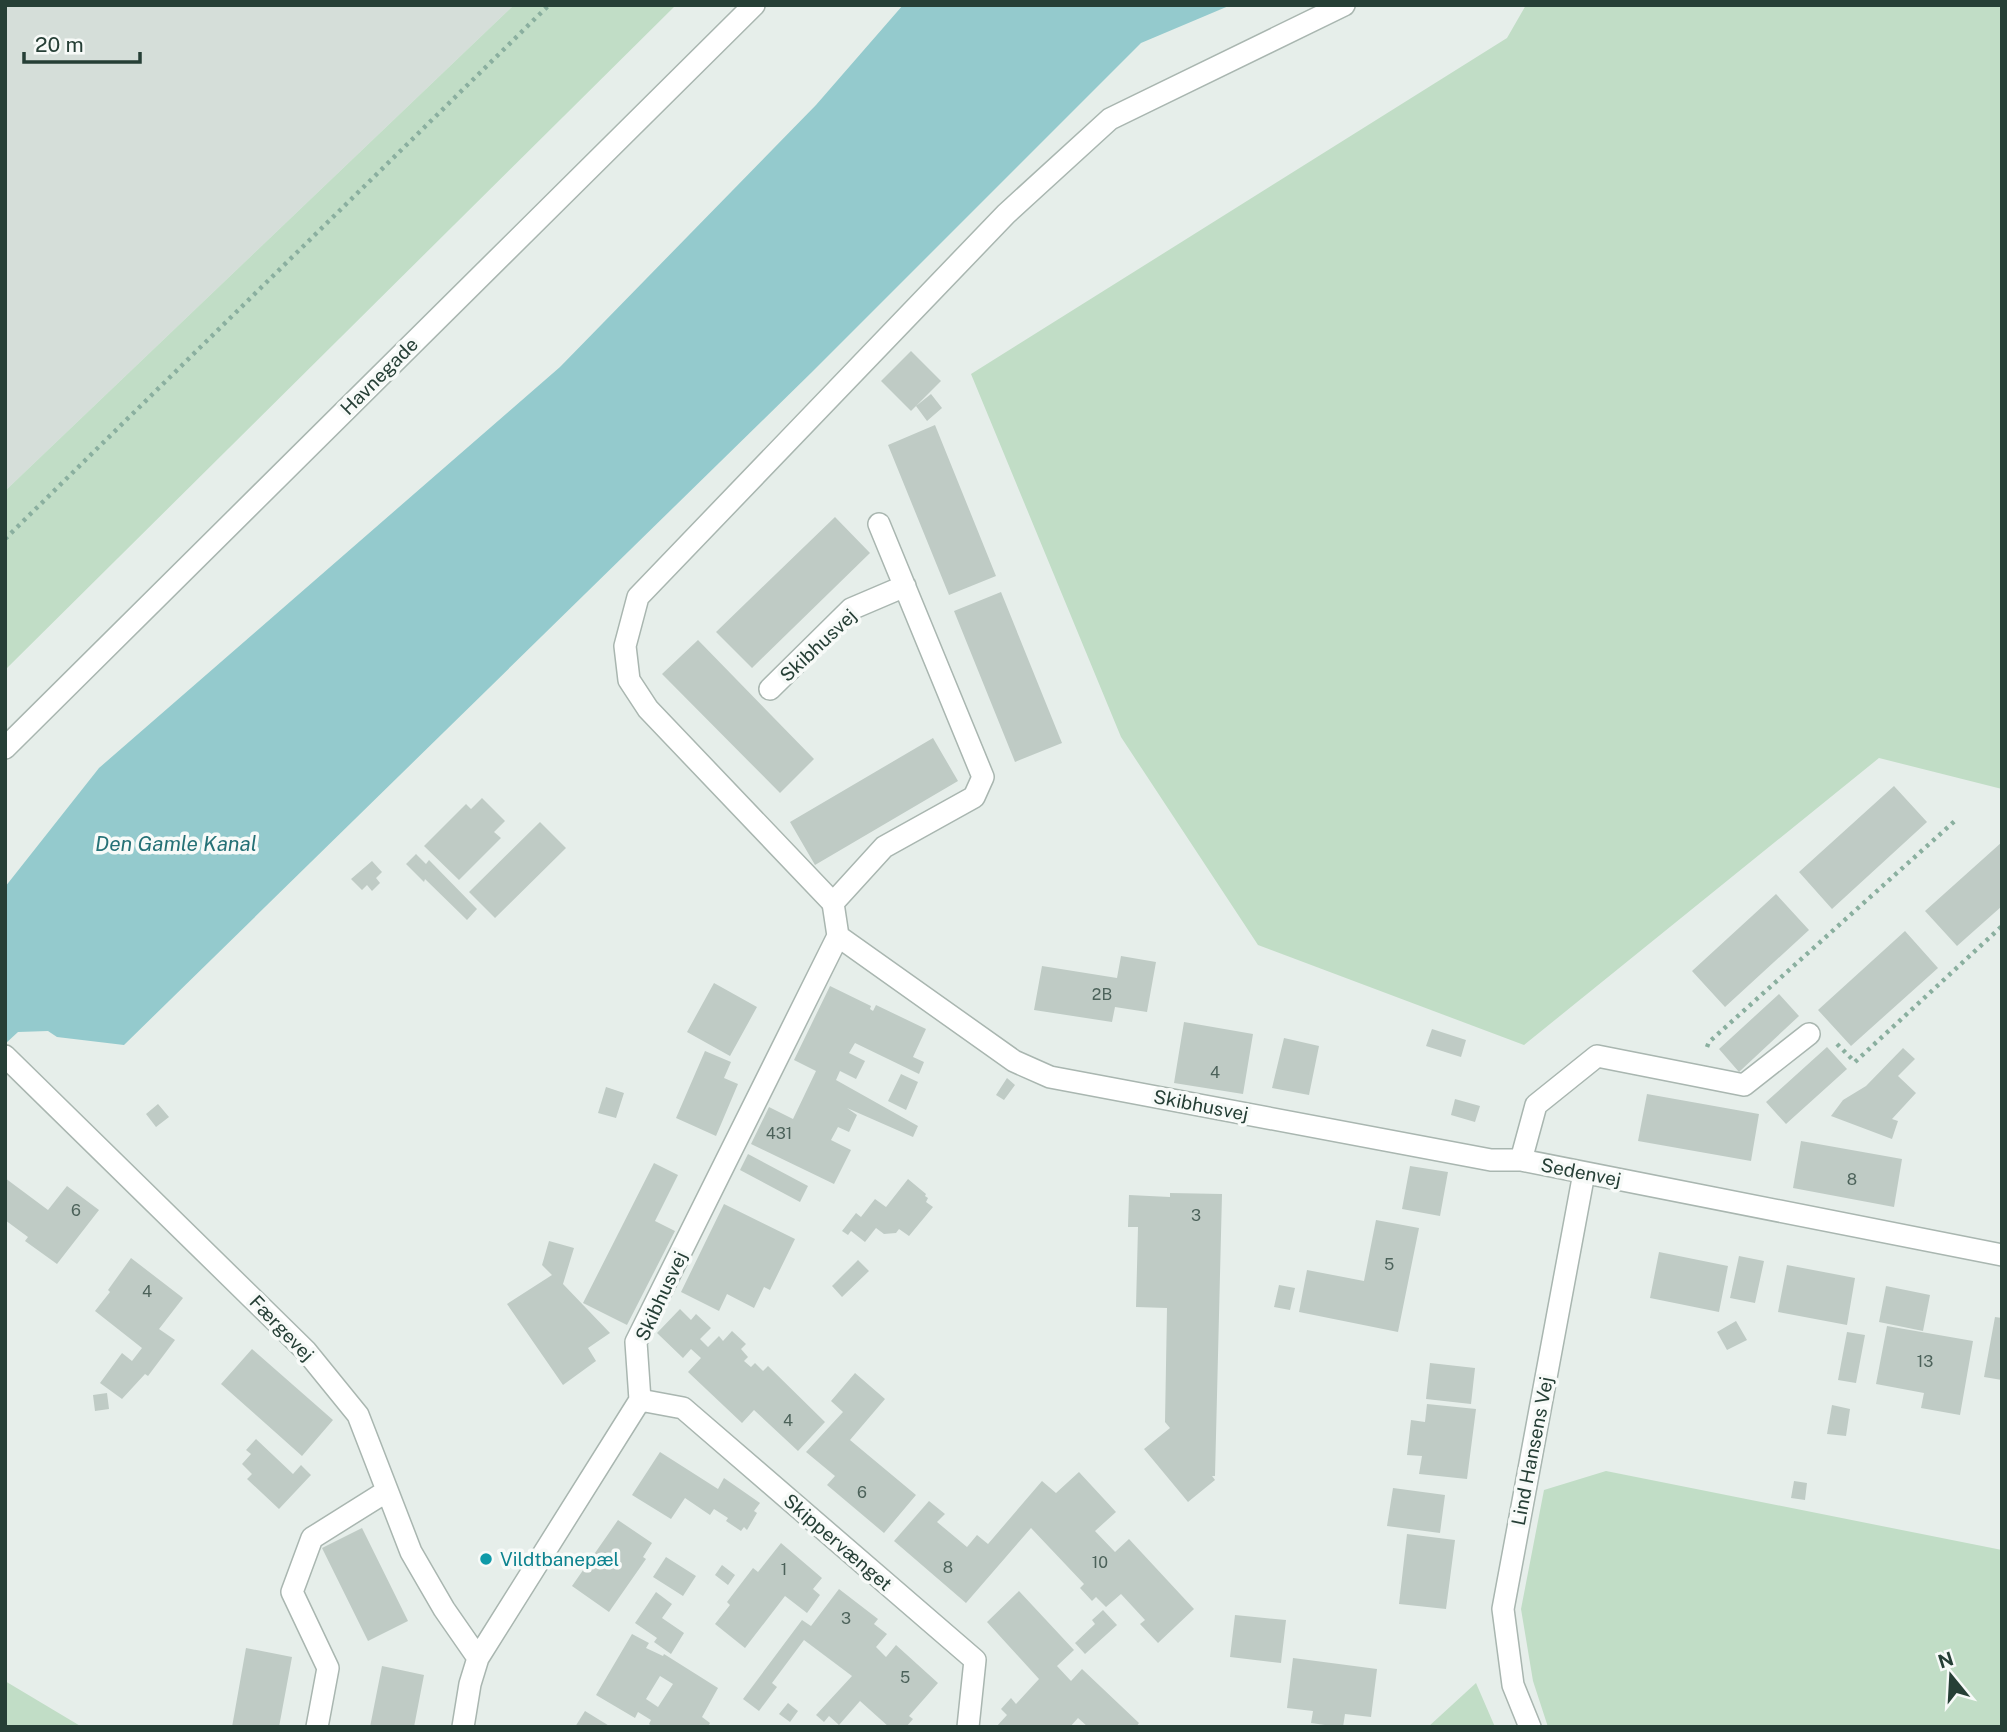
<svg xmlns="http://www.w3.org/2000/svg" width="2007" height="1732" font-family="'Public Sans',sans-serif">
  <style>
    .built { fill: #d5ded9 }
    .green { fill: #c1ddc6 }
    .water { fill: #94cacd }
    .building { fill: #bfcbc5; fill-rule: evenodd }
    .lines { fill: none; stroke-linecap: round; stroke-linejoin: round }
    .service-casing { stroke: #a9b6b0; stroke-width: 24 }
    .minor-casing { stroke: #a9b6b0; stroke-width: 24 }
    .tertiary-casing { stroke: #a9b6b0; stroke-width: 24 }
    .path { stroke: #8aaf9f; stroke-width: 4.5; stroke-dasharray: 3.5 5; stroke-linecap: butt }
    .service { stroke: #fff; stroke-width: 21 }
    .minor { stroke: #fff; stroke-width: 21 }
    .tertiary { stroke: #fff; stroke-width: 21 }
    .culture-dot { fill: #0f9aa8; stroke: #f7faf8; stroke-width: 2.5 }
    .labels { text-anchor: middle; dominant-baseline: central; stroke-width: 7; stroke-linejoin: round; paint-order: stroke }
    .number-label { font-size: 16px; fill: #4c625a }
    .street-label { font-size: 19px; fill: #263f36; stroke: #f7faf8 }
    .culture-label { font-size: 19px; fill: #0d838f; stroke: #f7faf8; text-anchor: start }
    .water-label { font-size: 21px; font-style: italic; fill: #257176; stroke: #f7faf8 }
  </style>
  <rect width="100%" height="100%" fill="#e6eeea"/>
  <path class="built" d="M5,5H514L5,491Z"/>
  <path class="green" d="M514,5H676L5,670V491Z
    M1526,5H2002V789L1879,758L1524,1045L1258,945L1121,737L971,374L1507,38Z
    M1606,1471L2002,1550V1727H1548L1533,1681L1521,1609L1544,1490Z
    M5,1681L82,1727H5Z
    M1476,1683L1495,1727H1428Z"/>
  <path class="water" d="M903,5H1231L1141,43L812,372L124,1045L57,1037L48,1031L18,1032L5,1044V887L99,768L560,367L816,105Z"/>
  <path class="building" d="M911,351L941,381L911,411L881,381Z
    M931,394L942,408L927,421L916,406Z
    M935,425L996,576L949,595L888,445Z
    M835,517L870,553L752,668L716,632Z
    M1001,592L1062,743L1015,762L954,611Z
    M698,640L814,759L780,793L662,674Z
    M933,738L958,781L815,865L790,822Z
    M1894,786L1927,822L1832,909L1799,872Z
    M482,798L505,821L494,832L501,838L459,880L424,846L466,804L471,809Z
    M540,822L566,848L495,918L469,892Z
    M2002,842V906L1957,946L1925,911Z
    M416,854L426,864L429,860L477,909L467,920L425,879L424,882L406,864Z
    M372,861L382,872L376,878L380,883L372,891L367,885L362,890L351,879Z
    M1776,894L1809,930L1725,1007L1692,971Z
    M1905,931L1938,968L1851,1046L1818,1010Z
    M1121,956L1156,962L1147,1012L1115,1007L1112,1022L1034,1010L1042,966L1117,978Z
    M714,983L757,1007L730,1056L687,1032Z
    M830,986L871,1006L870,1009L873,1011L876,1005L926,1029L913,1057L924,1062L919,1074L855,1043L849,1053L865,1061L856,1079L840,1071L836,1080L918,1126L913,1137L847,1108L857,1115L849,1132L838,1127L831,1140L851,1150L834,1184L751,1144L769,1107L793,1119L816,1071L794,1060Z
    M1779,994L1799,1016L1739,1072L1719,1049Z
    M1184,1022L1253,1034L1243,1094L1174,1083Z
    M1432,1029L1466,1040L1461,1057L1426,1046Z
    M1284,1038L1319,1046L1309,1095L1272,1088Z
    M1827,1047L1847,1069L1786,1124L1766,1102Z
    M1903,1048L1915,1059L1898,1076L1916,1093L1892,1119L1898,1121L1892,1139L1831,1116L1843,1100L1866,1086Z
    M705,1051L731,1062L724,1078L738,1084L716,1136L676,1118Z
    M901,1074L918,1082L906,1110L888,1101Z
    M1007,1078L1015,1085L1004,1100L996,1095Z
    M606,1087L624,1093L616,1118L598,1113Z
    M1647,1094L1759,1114L1751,1161L1638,1141Z
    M1455,1099L1480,1106L1475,1122L1451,1115Z
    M158,1104L169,1117L156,1127L146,1114Z
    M1801,1141L1902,1159L1894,1207L1793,1188Z
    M748,1154L808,1186L800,1202L740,1170Z
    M654,1163L678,1175L655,1221L675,1231L627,1325L583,1303Z
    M1410,1166L1448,1172L1440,1216L1402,1209Z
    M5,1178L48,1210L67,1186L99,1210L57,1264L25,1241L28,1237L5,1220Z
    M908,1179L926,1194L925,1196L928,1198L926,1202L933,1207L909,1236L899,1229L896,1233L884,1234L876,1228L865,1242L851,1231L848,1235L842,1231L856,1213L861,1217L875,1199L886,1207Z
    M1170,1193L1222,1194L1215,1476H1212L1215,1480L1188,1502L1144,1449L1170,1428L1165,1422L1167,1308L1136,1307L1138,1227H1128L1129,1195L1170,1197Z
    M724,1204L795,1239L770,1290L764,1287L754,1308L727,1294L719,1311L681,1292Z
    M1376,1220L1419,1228L1398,1332L1299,1312L1307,1270L1364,1281Z
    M549,1241L574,1248L563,1284L610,1333L588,1348L596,1361L563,1385L507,1304L552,1275L542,1265Z
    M1659,1252L1728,1266L1719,1312L1650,1298Z
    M1739,1256L1764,1261L1755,1303L1730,1298Z
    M131,1258L183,1298L159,1329L175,1340L148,1376L145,1374L122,1399L100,1383L122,1353L132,1361L142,1348L95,1311L110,1292L108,1290Z
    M858,1260L869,1271L842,1297L832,1286Z
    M1787,1265L1855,1278L1847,1325L1778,1312Z
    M1279,1285L1295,1288L1290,1310L1274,1307Z
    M1886,1286L1930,1295L1923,1331L1879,1322Z
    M680,1309L691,1320L696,1314L711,1328L700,1339L708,1347L719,1336L723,1341L732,1331L746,1344L741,1349L748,1357L744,1361L751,1367L755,1363L763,1371L768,1366L825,1422L798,1451L754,1410L742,1423L688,1372L701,1358L691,1349L683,1358L657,1333Z
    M1995,1317L2002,1318V1380L1984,1377Z
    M1736,1321L1747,1340L1727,1350L1717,1332Z
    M1887,1326L1973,1341L1960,1415L1921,1408L1924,1393L1876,1384Z
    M1847,1332L1865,1335L1856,1383L1838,1380Z
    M252,1349L333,1420L302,1456L221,1384Z
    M1430,1363L1475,1368L1471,1404L1426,1399Z
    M855,1373L885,1399L850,1440L916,1495L884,1533L827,1485L835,1476L806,1452L843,1412L831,1401Z
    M107,1393L109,1409L95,1411L93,1395Z
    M1427,1404L1476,1409L1467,1479L1419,1474L1422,1456L1407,1455L1411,1420L1425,1422Z
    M1832,1405L1850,1409L1846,1436L1827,1434Z
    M256,1439L293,1474L301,1465L311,1475L279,1509L247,1479L252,1474L242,1464L251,1454L246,1450Z
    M660,1452L718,1489L724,1478L760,1503L754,1511L757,1513L747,1530L744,1527L741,1531L726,1521L728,1518L714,1509L710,1515L685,1498L671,1519L632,1495Z
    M1079,1472L1116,1512L1095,1531L1115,1552L1129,1539L1194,1609L1158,1643L1140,1624L1145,1620L1121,1594L1106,1607L1096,1597L1092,1601L1080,1588L1084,1584L1031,1528L966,1603L894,1541L929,1501L945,1514L937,1522L967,1547L977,1535L988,1544L1042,1481L1056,1493Z
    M1794,1481L1807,1483L1805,1500L1791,1498Z
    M1393,1488L1445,1495L1440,1533L1387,1526Z
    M618,1520L652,1543L643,1557L646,1559L609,1612L572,1586Z
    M362,1528L408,1621L368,1641L322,1548Z
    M1407,1534L1455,1540L1446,1609L1399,1604Z
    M781,1543L822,1578L813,1589L820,1595L807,1613L785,1596L745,1648L715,1624L730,1605L727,1602L753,1568L758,1572Z
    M666,1557L696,1576L683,1596L653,1577Z
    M722,1565L735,1575L728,1585L715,1575Z
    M839,1589L878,1619L874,1624L887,1634L876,1647L886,1657L896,1645L938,1683L909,1716L913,1719L906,1727H889L860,1701L839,1725L829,1716L824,1722L816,1715L852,1676L804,1640L772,1683L777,1687L759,1711L743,1699L802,1620L811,1626Z
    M1019,1591L1074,1650L1057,1666L1071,1681L1082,1669L1139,1723L1136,1727H1088L1078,1718L1070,1727H996L1007,1715L1001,1709L1011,1698L1016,1704L1039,1679L987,1622Z
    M656,1592L672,1604L662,1618L684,1633L671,1654L654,1642L657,1638L635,1623Z
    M1103,1610L1117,1625L1085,1654L1075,1643L1095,1624L1092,1620Z
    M1235,1615L1286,1620L1281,1663L1230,1657Z
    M632,1634L649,1643L646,1648L663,1656L664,1654L718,1688L702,1717L710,1723L708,1727H653L649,1724L651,1720L638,1712L635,1718L596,1695ZM660,1676L673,1684L658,1707L646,1699Z
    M246,1648L292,1657L279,1727H232Z
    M1293,1658L1377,1669L1371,1717L1345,1714L1343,1727H1339L1311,1723L1313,1711L1287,1708Z
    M382,1666L424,1675L414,1727H370Z
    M788,1703L798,1711L790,1722L779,1714Z
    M585,1711L611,1727H575Z"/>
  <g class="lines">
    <defs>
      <path id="service" d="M833,903L648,709L629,680L625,646L638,597L1006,214L1110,119L1344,5"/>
      <path id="minor" d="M770,689L851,609L905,586
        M838,936L1014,1061L1050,1077L1491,1160H1521L2002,1255
        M5,1056L306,1351L358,1415L411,1552L444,1609L478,1658
        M1521,1160L1536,1105L1597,1056L1744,1085L1809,1034
        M640,1400L683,1408L975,1660L968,1727
        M317,1727L328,1668L292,1592L312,1538L387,1491
        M463,1727L470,1684L478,1658L640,1400L636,1342L838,936L833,903L884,847L974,797L983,777L879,524
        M1530,1727L1513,1685L1503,1609L1584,1173"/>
      <path id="tertiary" d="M5,748L754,5"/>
    </defs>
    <use href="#service" class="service-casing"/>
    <use href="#minor" class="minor-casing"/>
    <use href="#tertiary" class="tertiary-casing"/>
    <path class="path" d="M5,539L549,5
      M1837,1044L1855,1062L2002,926
      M1707,1047L1709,1042L1957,819"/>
    <use href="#service" class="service"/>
    <use href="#minor" class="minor"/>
    <use href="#tertiary" class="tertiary"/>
  </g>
  <circle class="culture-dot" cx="486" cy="1559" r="7"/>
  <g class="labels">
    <g class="number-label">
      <text x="1102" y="994">2B</text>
      <text x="1215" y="1072">4</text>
      <text x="779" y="1133">431</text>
      <text x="1852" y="1179">8</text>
      <text x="76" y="1210">6</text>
      <text x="1196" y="1215">3</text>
      <text x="1389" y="1264">5</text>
      <text x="147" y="1291">4</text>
      <text x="1925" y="1361">13</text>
      <text x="788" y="1420">4</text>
      <text x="862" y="1492">6</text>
      <text x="1100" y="1562">10</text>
      <text x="948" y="1567">8</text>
      <text x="784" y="1569">1</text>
      <text x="846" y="1618">3</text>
      <text x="905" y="1677">5</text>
    </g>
    <g class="street-label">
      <text transform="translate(379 376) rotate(-45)">Havnegade</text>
      <text transform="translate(818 645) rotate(-43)">Skibhusvej</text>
      <text transform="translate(1201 1105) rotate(11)">Skibhusvej</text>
      <text transform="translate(1581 1172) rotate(11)">Sedenvej</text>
      <text transform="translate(661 1296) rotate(-65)">Skibhusvej</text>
      <text transform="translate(282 1328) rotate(46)">Færgevej</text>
      <text transform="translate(1532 1451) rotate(-79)">Lind Hansens Vej</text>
      <text transform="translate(838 1542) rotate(41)">Skippervænget</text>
    </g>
    <g class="culture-label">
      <text x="500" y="1559">Vildtbanepæl</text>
    </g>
    <g class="water-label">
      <text x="176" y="843">Den Gamle Kanal</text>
    </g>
  </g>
  <rect width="2007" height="1732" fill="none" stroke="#263f36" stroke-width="14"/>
  <g transform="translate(1951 1676) rotate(342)" stroke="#f7faf8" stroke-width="5" paint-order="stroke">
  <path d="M0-5L12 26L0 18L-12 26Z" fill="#263f36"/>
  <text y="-10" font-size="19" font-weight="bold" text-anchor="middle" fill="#263f36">N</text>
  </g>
  <path d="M24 52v10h116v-10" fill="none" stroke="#263f36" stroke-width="3.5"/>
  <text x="35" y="52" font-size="21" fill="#263f36" stroke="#f7faf8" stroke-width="5" paint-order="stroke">20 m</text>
</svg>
